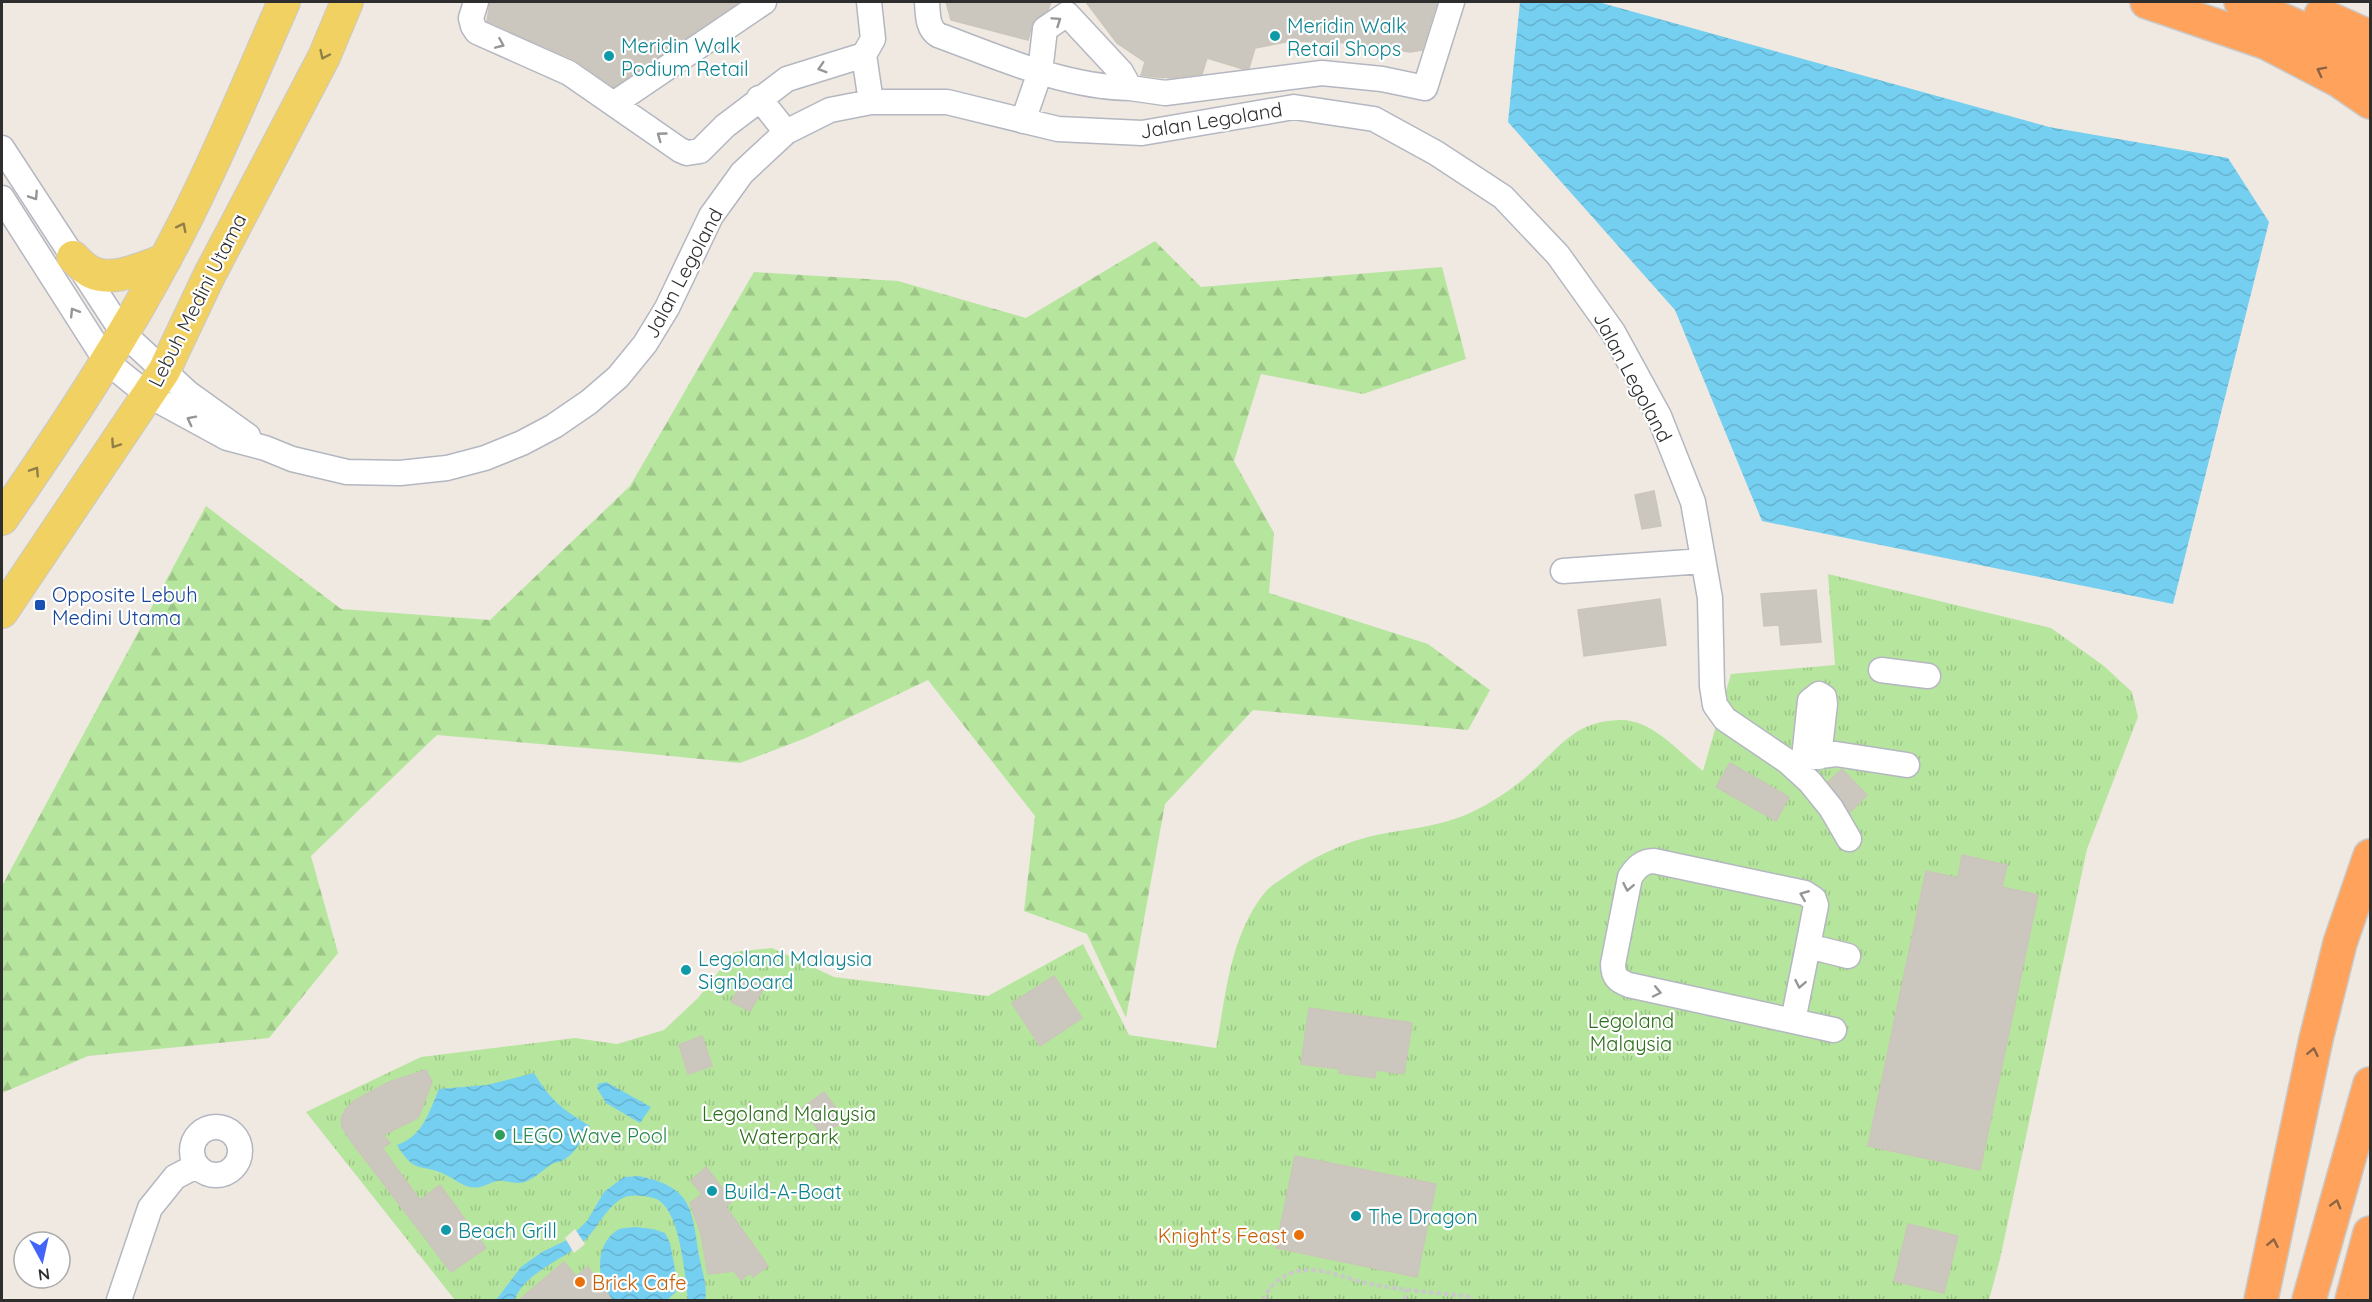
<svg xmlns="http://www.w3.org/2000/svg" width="2372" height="1302" font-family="Quicksand,sans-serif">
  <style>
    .forest { fill: url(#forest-firs) }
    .park { fill: url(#park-tufts) }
    .water { fill: url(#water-waves) }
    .pier { fill: #efe9e1 }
    .building { fill: #cbc7bf; stroke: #cbc5ba; stroke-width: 1.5 }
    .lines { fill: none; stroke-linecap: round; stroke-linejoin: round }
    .minor-casing { stroke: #b4b7c1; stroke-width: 27 }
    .major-casing { stroke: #c9c9c9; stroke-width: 34 }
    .highway-casing { stroke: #c9c9c9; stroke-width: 36 }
    .path { stroke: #c9c9c9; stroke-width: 4; stroke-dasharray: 4.5 3; stroke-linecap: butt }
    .minor { stroke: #fff; stroke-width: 24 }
    .major { stroke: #f2d163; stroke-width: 32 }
    .highway { stroke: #ffa35c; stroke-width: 33 }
    .oneway { stroke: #969696 }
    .oneway2 { stroke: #908048 }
    .oneway3 { stroke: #8c6343 }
    .culture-dot { fill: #0f9aa8; stroke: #fff; stroke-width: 2 }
    .transit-dot { fill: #1a4fb4; stroke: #fff; stroke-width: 2 }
    .leisure-dot { fill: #2e9e5b; stroke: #fff; stroke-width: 2 }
    .food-dot { fill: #e8710a; stroke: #fff; stroke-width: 2 }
    .labels { text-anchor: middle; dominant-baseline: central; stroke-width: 4.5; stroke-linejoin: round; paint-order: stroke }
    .culture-label { font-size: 20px; fill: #0d838f; stroke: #fff; text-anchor: start }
    .street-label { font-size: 20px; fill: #2e2e2e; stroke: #fff }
    .transit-label { font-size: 20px; fill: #164399; stroke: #fff; text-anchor: start }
    .park-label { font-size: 20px; fill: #2c6e1b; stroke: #fff }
    .leisure-label { font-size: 20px; fill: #27864d; stroke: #fff; text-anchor: start }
    .food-label { font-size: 20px; fill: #c56008; stroke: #fff; text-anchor: end }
  </style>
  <defs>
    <pattern id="forest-firs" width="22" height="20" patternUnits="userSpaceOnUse" patternTransform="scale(1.5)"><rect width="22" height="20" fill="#b6e59e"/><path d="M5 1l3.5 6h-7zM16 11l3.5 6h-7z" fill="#9dc588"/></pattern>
    <pattern id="park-tufts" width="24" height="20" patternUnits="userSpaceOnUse" patternTransform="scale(1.5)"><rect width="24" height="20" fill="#b6e59e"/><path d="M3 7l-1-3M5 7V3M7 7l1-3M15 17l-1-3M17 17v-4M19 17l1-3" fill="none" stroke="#9dc588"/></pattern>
    <pattern id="water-waves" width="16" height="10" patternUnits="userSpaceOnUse" patternTransform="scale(1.5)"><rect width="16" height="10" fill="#75cff0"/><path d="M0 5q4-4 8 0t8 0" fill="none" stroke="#66b2ce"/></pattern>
  </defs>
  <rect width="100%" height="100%" fill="#efe9e1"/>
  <path class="forest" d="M1155,241L1201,287L1442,267L1466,359L1363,394L1261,374L1234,461L1274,533L1269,593L1428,644L1490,690L1468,730L1253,710L1165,804L1126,1018L1087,934L1024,911L1035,816L928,680L806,738L740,763L621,751L437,735L311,856L338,953L269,1038L88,1056L2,1093V886L206,506L341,609L490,620L630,486L754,272L898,281L1026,318Z"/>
  <path class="park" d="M1828,574L2051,628L2104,666L2132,692L2138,717L2087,849L2000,1259L1989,1300H455L306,1112L421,1057L575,1038L617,1044L664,1030L698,998L734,952L772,948L834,977L988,996L1083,944L1129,1035L1216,1048C1226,995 1230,933 1267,890C1273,884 1282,879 1289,874C1315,856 1345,842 1376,835C1408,829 1443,826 1472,812C1495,801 1518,785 1536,768C1564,742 1578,721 1620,720C1652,719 1680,753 1703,771L1731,674L1835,665Z"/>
  <path class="water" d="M1520,2H1598L2049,127L2228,158L2269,222L2173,604L1762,521L1675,310L1508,122Z
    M534,1073C551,1101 562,1109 590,1126C583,1137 576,1153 565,1159C561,1162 556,1162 552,1164C543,1170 535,1178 525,1182C515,1185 506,1180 497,1181C491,1182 486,1186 480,1187C466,1190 457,1180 446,1175C420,1162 416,1176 397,1145C423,1136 429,1112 439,1089L487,1085Z
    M606,1082L651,1107L640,1123L606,1103L597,1088L598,1084Z
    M639,1176C696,1188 691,1212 700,1260C702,1272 708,1287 705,1300H688C685,1276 681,1222 663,1204C658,1198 651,1197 643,1196C636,1195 626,1195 621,1199C603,1211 597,1230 582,1243C558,1263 527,1271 514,1300H496L521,1267L542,1252L567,1240L587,1221L604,1192L624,1177Z
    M635,1227L653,1229L665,1233L670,1243L678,1285L675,1293L667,1300H611C597,1281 594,1246 616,1231C621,1227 629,1228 635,1227Z"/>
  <path class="pier" d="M575,1229L585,1244L574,1253L565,1238Z"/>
  <path class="building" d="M490,2H739L614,87L575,60L487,21Z
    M946,2H1051L1048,10L1033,22L1028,40L951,20Z
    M1086,2H1437L1422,50L1410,52L1354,43L1291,41L1255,48L1249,68L1243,69L1207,58L1202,74L1170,78L1165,77L1164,78L1141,75L1145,62L1117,43Z
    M1654,491L1661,526L1642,529L1635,495Z
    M1816,590L1821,642L1781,645L1779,625L1764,626L1761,594Z
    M1660,599L1666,645L1584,656L1578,610Z
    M1730,763L1789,797L1776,821L1716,787Z
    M1842,769L1867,795L1850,812L1828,782Z
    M1962,855L2007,865L2002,887L2038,895L1980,1170L1868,1146L1926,871L1958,878Z
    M1054,976L1082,1018L1040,1046L1012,1003Z
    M745,978L764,988L750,1011L731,1002Z
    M1309,1008L1412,1023L1404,1074L1376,1070L1375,1078L1339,1073L1340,1069L1301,1064Z
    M702,1036L712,1066L688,1074L679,1045Z
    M426,1070L432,1082L418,1118L383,1135L390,1143L382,1148L420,1200L440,1185L486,1248L451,1272L351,1141L342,1127L341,1119L345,1110L355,1100L389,1082Z
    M824,1092L845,1120L822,1135L802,1108Z
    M1295,1156L1436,1184L1417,1277L1276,1248Z
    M706,1167L732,1201L726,1207L768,1266L753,1277L750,1273L741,1280L734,1271L708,1274L701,1234L690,1203L702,1194L691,1181Z
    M1908,1224L1958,1236L1944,1293L1894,1281Z
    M564,1262L576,1276L588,1267L612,1300H519Z"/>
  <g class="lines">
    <defs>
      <path id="minor" d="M476,2L471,18L473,26L477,32L569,73L680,150L687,153L700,151L725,126L787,79L864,55L873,39L869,2
        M927,2C928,14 927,28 938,35C1000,58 1064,87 1130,88L1121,72L1067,14L1045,29L1040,72L1023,121
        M864,55L871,102
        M1130,88L1165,93L1322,73L1382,79L1425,88L1452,2
        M759,98L786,132
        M615,103L764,2
        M2,148L123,333L188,393L248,436
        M2,198L106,361L148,395L227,438L265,448L292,459L347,472L400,473L447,468L485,458L522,443L554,426L589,402L618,377L645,344L667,308L711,216L742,173L786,132L830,110L871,102H947L1058,129L1142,133L1294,107L1374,119L1436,153L1503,197L1558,255L1613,332L1659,416L1693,502L1710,598L1712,686L1715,705L1725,719L1787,761L1810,782L1831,808L1849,839
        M1563,571L1703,561
        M1881,670L1928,676
        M1804,758L1810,701L1819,694L1824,697L1825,704L1819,757
        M1804,758L1836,754L1907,765
        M1793,1021L1808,946
        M1834,1030L1629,985C1618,981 1613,977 1613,964L1630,877C1636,868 1642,861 1654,861L1805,893L1814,899L1816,905L1808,946L1848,956
        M192 1151a24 24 0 1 1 48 0a24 24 0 1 1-48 0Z
        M119,1300L150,1208L175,1177L196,1166"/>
      <path id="major" d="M73,257C78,262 85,269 91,272C113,283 144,267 165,260
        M2,519C67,425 131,328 183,225C220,153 251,76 284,2
        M2,612L164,371L209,276L324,57L347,2"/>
      <path id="highway" d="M2147,2L2267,43L2338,80L2370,102
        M2241,2L2330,41L2370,65
        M2321,15L2370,37
        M2261,1300L2316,1039L2340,943L2370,856
        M2309,1300L2370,1084
        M2352,1300L2370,1233"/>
    </defs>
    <use href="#minor" class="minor-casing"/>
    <use href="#major" class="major-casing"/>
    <use href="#highway" class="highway-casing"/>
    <path class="path" d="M1264,1300C1269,1283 1289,1270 1307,1270C1328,1269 1350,1280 1370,1284C1403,1290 1435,1293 1467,1296L1473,1300
      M1405,1300L1406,1290"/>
    <use href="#minor" class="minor"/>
    <use href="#major" class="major"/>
    <use href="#highway" class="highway"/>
  </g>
  <defs><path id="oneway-chevron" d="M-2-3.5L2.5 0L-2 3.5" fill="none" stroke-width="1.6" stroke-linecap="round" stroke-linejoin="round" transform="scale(1.5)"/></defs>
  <g class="oneway">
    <use href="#oneway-chevron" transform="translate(1057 21) rotate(-34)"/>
    <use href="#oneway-chevron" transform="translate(500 44) rotate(23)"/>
    <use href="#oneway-chevron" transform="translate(822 68) rotate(163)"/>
    <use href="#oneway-chevron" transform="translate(661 136) rotate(-144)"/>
    <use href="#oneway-chevron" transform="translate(34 196) rotate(57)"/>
    <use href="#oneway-chevron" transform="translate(74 312) rotate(-122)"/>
    <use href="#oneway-chevron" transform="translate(191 420) rotate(-153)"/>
    <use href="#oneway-chevron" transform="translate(1628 887) rotate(101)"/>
    <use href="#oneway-chevron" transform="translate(1804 895) rotate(-158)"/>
    <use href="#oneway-chevron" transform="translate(1800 984) rotate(101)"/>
    <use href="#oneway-chevron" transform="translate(1657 992) rotate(12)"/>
  </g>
  <g class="oneway2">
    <use href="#oneway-chevron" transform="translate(324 55) rotate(115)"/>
    <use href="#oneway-chevron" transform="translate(182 227) rotate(-63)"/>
    <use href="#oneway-chevron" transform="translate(115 444) rotate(124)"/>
    <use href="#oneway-chevron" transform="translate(35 471) rotate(-57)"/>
  </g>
  <g class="oneway3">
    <use href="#oneway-chevron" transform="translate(2321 71) rotate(-153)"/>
    <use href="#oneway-chevron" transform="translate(2313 1052) rotate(-78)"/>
    <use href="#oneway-chevron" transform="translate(2336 1204) rotate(-74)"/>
    <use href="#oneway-chevron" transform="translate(2273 1243) rotate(-79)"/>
  </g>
  <g class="culture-dot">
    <circle cx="1275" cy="36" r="6"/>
    <circle cx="609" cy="56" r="6"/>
    <circle cx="686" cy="970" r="6"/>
    <circle cx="712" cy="1191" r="6"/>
    <circle cx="1356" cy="1216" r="6"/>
    <circle cx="446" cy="1230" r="6"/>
  </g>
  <rect class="transit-dot" x="34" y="599" width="12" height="12" rx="3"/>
  <circle class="leisure-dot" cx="500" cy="1135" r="6"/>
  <g class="food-dot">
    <circle cx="1299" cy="1235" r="6"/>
    <circle cx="580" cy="1282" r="6"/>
  </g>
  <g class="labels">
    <g class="culture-label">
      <text x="1287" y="25">Meridin Walk<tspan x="1287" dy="23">Retail Shops</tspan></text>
      <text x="621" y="45">Meridin Walk<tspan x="621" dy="23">Podium Retail</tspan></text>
      <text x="698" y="958">Legoland Malaysia<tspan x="698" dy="23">Signboard</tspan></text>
      <text x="724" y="1191">Build-A-Boat</text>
      <text x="1368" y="1216">The Dragon</text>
      <text x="458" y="1230">Beach Grill</text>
    </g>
    <g class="street-label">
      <text transform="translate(1211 120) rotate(-9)">Jalan Legoland</text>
      <text transform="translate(683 273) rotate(-62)">Jalan Legoland</text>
      <text transform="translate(197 300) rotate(-63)">Lebuh Medini Utama</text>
      <text transform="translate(1633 377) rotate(62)">Jalan Legoland</text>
    </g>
    <g class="transit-label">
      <text x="52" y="594">Opposite Lebuh<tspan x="52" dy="23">Medini Utama</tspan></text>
    </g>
    <g class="park-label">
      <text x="1631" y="1020">Legoland<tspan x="1631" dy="23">Malaysia</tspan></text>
      <text x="789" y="1113">Legoland Malaysia<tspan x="789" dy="23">Waterpark</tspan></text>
    </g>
    <g class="leisure-label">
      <text x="512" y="1135">LEGO Wave Pool</text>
    </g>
    <g class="food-label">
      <text x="1287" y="1235">Knight's Feast</text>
      <text x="592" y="1282" text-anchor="start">Brick Cafe</text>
    </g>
  </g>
  <rect width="2372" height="1302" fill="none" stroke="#2e2e2e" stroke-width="6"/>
  <g transform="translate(42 1260) rotate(172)"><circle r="28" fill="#ffffff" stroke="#ababab" stroke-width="1.5"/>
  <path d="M0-4.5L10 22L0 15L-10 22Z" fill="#4264fb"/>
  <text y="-9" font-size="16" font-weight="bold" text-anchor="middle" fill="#2e2e2e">N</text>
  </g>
</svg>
